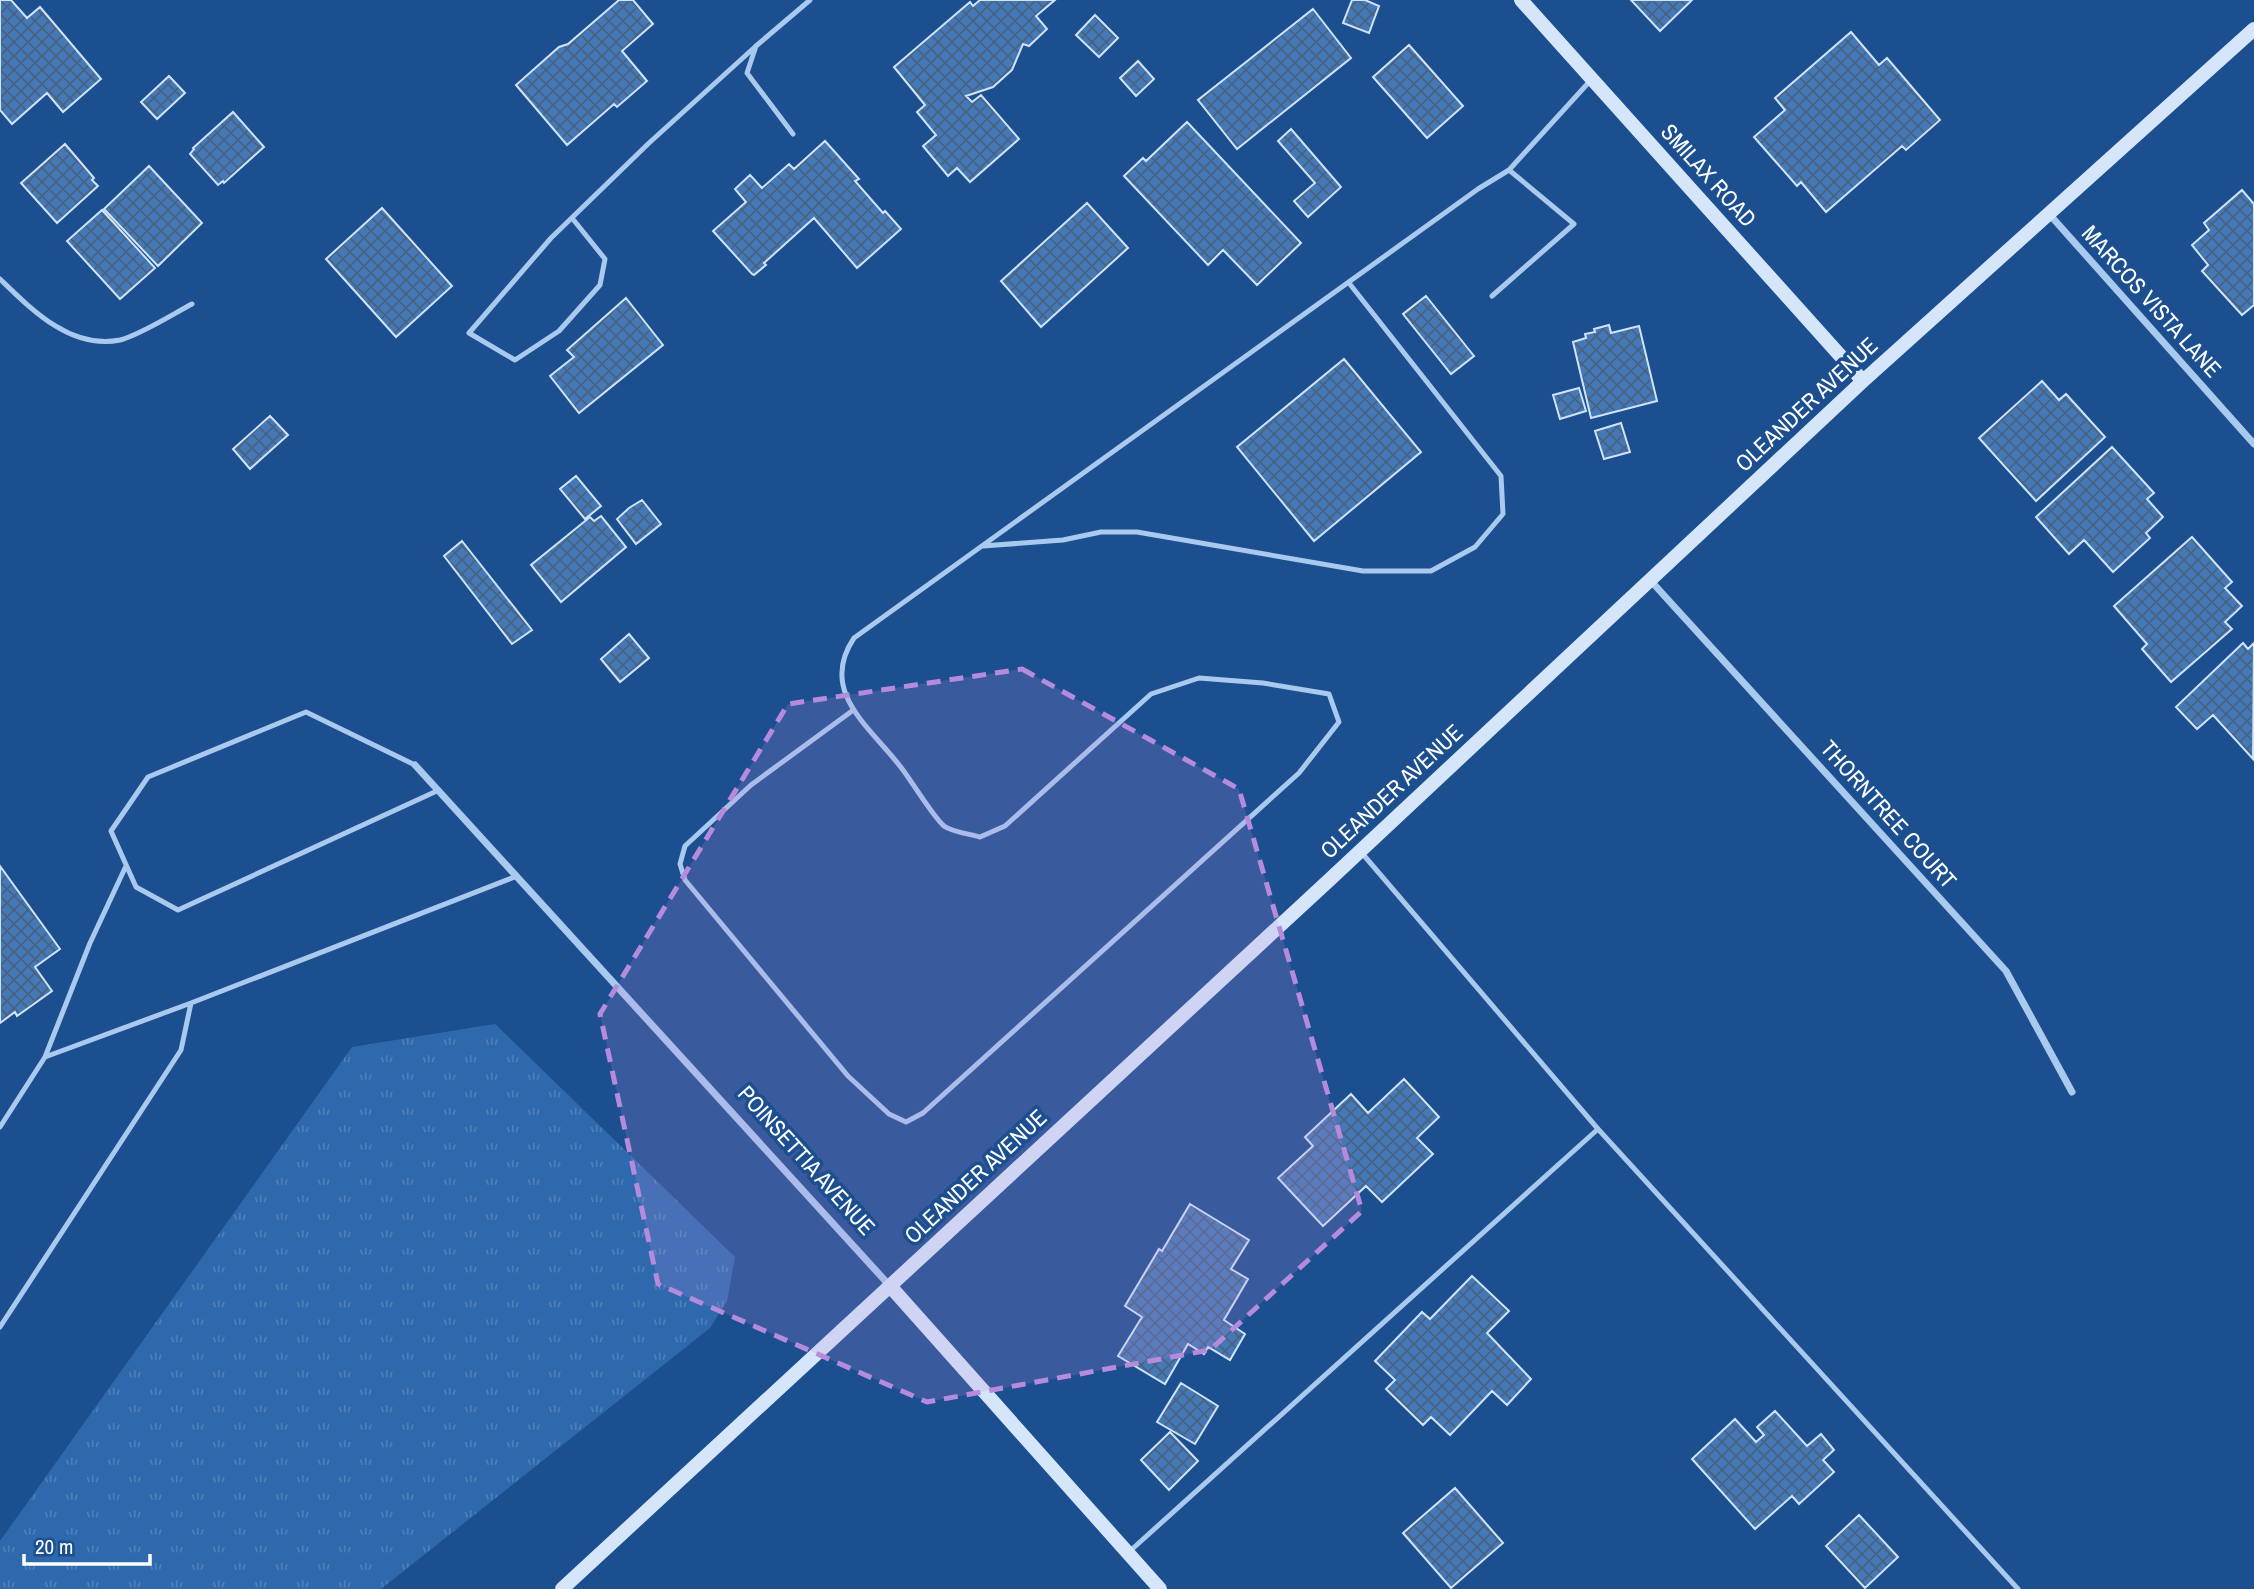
<svg xmlns="http://www.w3.org/2000/svg" width="2254" height="1589" font-family="'Archivo Narrow',sans-serif">
  <style>
    .grass { fill: url(#grass-tufts) }
    .building { fill: url(#building-cross-hatch); stroke: #cfe3fa; stroke-width: 2 }
    .lines { fill: none; stroke-linecap: round; stroke-linejoin: round }
    .lane { stroke: #a9c9ee; stroke-width: 5 }
    .street { stroke: #a9c9ee; stroke-width: 7 }
    .secondary { stroke: #d6e6fa; stroke-width: 14 }
    .marked { fill: #b68bdc; fill-opacity: 0.2; stroke: #b68bdc; stroke-width: 5; stroke-dasharray: 14 9; stroke-linejoin: round }
    .labels { text-anchor: middle; dominant-baseline: central; stroke-width: 7; stroke-linejoin: round; paint-order: stroke }
    .street-label { font-size: 23px; fill: #fff; stroke: #1b4f8f }
  </style>
  <defs>
    <pattern id="grass-tufts" width="24" height="20" patternUnits="userSpaceOnUse" patternTransform="scale(1.75)"><rect width="24" height="20" fill="#2e69ad"/><path d="M3 7l-1-3M5 7V3M7 7l1-3M15 17l-1-3M17 17v-4M19 17l1-3" fill="none" stroke="#4d80b9"/></pattern>
    <pattern id="building-cross-hatch" width="8" height="8" patternUnits="userSpaceOnUse" patternTransform="scale(1.75)"><rect width="8" height="8" fill="#4478b7"/><path d="M0 0l8 8M0 8l8-8" fill="none" stroke="#486282"/></pattern>
  </defs>
  <rect width="100%" height="100%" fill="#1b4f8f"/>
  <path class="grass" d="M495,1024L735,1257L727,1301L710,1328L381,1589H0V1541L352,1047Z"/>
  <path class="building" d="M0,0H11L27,18L40,7L101,79L63,112L47,93L12,124L0,110Z
    M619,0H633L653,24L622,51L647,81L617,107L614,104L567,145L516,85L559,47L568,44Z
    M980,0H1055L1036,16L1047,29L1029,46L1023,44L1012,70L993,87L966,96L972,102L981,95L1019,139L970,182L957,168L948,176L923,146L936,135L917,112L925,105L894,67L970,2L973,6Z
    M1352,0H1365L1379,6L1369,33L1343,23Z
    M1631,0H1692L1660,31Z
    M1313,9L1351,58L1237,149L1198,100Z
    M1095,15L1118,38L1099,57L1076,35Z
    M1851,32L1879,65L1887,58L1940,120L1906,150L1902,146L1826,212L1801,182L1797,186L1754,137L1785,110L1775,98Z
    M1409,45L1463,106L1427,138L1373,77Z
    M1138,61L1154,79L1136,96L1120,78Z
    M169,76L185,93L157,119L141,102Z
    M233,112L264,147L224,183L223,181L218,185L190,154L194,149L193,148Z
    M1187,122L1301,243L1257,285L1223,250L1208,265L1124,176L1143,158L1146,161Z
    M1291,129L1341,187L1308,217L1294,201L1315,183L1278,141Z
    M825,141L859,179L855,181L883,213L885,211L901,229L857,268L814,218L764,263L766,265L754,275L752,274L713,231L746,202L735,189L750,175L762,188L789,164L794,169Z
    M65,144L94,178L92,180L98,186L57,223L21,183Z
    M149,166L202,223L158,266L104,209Z
    M2242,190L2254,204V305L2242,315L2202,271L2208,265L2192,245L2209,230L2204,223Z
    M1087,203L1128,248L1041,327L1001,281Z
    M382,208L452,286L396,337L326,259Z
    M102,210L155,268L120,299L67,241Z
    M1426,296L1474,356L1451,374L1403,314Z
    M626,298L663,345L579,413L550,376L574,357L567,350Z
    M1609,325L1611,333L1639,326L1657,401L1591,418L1573,342L1586,338L1585,334L1595,332L1594,329Z
    M1344,359L1421,452L1314,541L1237,447Z
    M2042,381L2059,400L2066,394L2105,437L2036,501L1979,438Z
    M1579,388L1586,411L1560,419L1553,395Z
    M270,416L288,435L250,469L233,449Z
    M1621,423L1630,452L1604,459L1595,431Z
    M2112,447L2154,493L2147,499L2163,517L2146,533L2150,538L2113,572L2084,540L2069,554L2036,517Z
    M576,476L601,506L585,519L560,489Z
    M642,500L661,524L636,544L617,519L629,508Z
    M601,516L626,547L561,602L531,565L590,517L594,521Z
    M2192,537L2232,582L2225,588L2242,606L2225,622L2232,629L2171,682L2142,649L2147,644L2114,606Z
    M462,541L532,630L512,644L444,556Z
    M629,634L649,658L620,682L601,659Z
    M2243,643L2248,649L2254,643L2253,759L2213,715L2197,729L2176,707Z
    M0,866L60,949L35,967L52,991L17,1016L15,1012L0,1023Z
    M1404,1079L1439,1117L1417,1138L1433,1154L1382,1202L1366,1186L1323,1226L1278,1178L1313,1146L1305,1137L1351,1094L1368,1113Z
    M1190,1204L1249,1240L1231,1269L1248,1279L1224,1320L1245,1334L1230,1360L1208,1347L1204,1354L1188,1344L1165,1384L1118,1356L1142,1317L1125,1306L1159,1249L1162,1251Z
    M1472,1276L1509,1311L1487,1333L1531,1379L1507,1405L1492,1391L1450,1435L1431,1417L1423,1425L1386,1389L1395,1380L1375,1361L1422,1312L1430,1319Z
    M1181,1383L1218,1406L1195,1444L1157,1422Z
    M1775,1411L1807,1446L1821,1434L1834,1450L1823,1460L1834,1472L1799,1504L1792,1496L1755,1529L1692,1459L1735,1419L1756,1442L1764,1435L1757,1427Z
    M1170,1432L1198,1461L1169,1490L1141,1460Z
    M1455,1488L1503,1543L1451,1588L1403,1533Z
    M1859,1515L1898,1557L1865,1588L1826,1546Z"/>
  <g class="lines">
    <path class="lane" d="M793,134L747,73L756,46L810,0
      M572,218L605,259L600,285L559,331L515,360L469,333L551,238L649,143L756,46
      M0,279C32,310 71,350 120,340C140,335 173,314 192,304
      M1492,296L1574,224L1509,170L1590,81
      M983,546L1063,540L1101,532H1137L1363,571H1431L1475,547L1503,514L1501,476L1349,283
      M852,711L751,785L685,846L680,864L685,880L848,1076L889,1114L906,1122L923,1113L1299,773L1339,722L1329,694L1263,683L1199,678L1151,694L1005,826L980,837C970,834 952,832 944,826C934,818 912,782 903,770C873,729 817,693 854,638L1478,189L1509,170
      M415,765L306,712L148,777L111,831L136,887L178,910L439,790
      M45,1057L90,943L126,866
      M0,1127L45,1057L191,1003
      M1598,1129L2018,1589
      M0,1327L181,1050L191,1003L517,876
      M1130,1551L1598,1129L1361,852"/>
    <path class="street" d="M2050,215L2254,444
      M1650,580L2006,971L2072,1092
      M415,765L890,1286"/>
    <path class="secondary" d="M1521,0L1863,381
      M890,1286L1160,1589
      M562,1589L1326,883L1863,381L2254,29"/>
  </g>
  <path class="marked" d="M1022,669L1239,789L1362,1211L1210,1350L927,1402L658,1284L600,1014L788,704Z"/>
  <g class="labels">
    <g class="street-label">
      <text transform="translate(1709 175) rotate(48)">SMILAX ROAD</text>
      <text transform="translate(2152 301) rotate(48)">MARCOS VISTA LANE</text>
      <text transform="translate(1806 404) rotate(-43)">OLEANDER AVENUE</text>
      <text transform="translate(1391 791) rotate(-43)">OLEANDER AVENUE</text>
      <text transform="translate(1889 814) rotate(48)">THORNTREE COURT</text>
      <text transform="translate(807 1160) rotate(48)">POINSETTIA AVENUE</text>
      <text transform="translate(975 1176) rotate(-43)">OLEANDER AVENUE</text>
    </g>
  </g>
  <path d="M24 1554v10h126v-10" fill="none" stroke="#ffffff" stroke-width="3.5"/>
  <text x="35" y="1554" font-size="21" fill="#ffffff" stroke="#1b4f8f" stroke-width="5" paint-order="stroke">20 m</text>
</svg>
